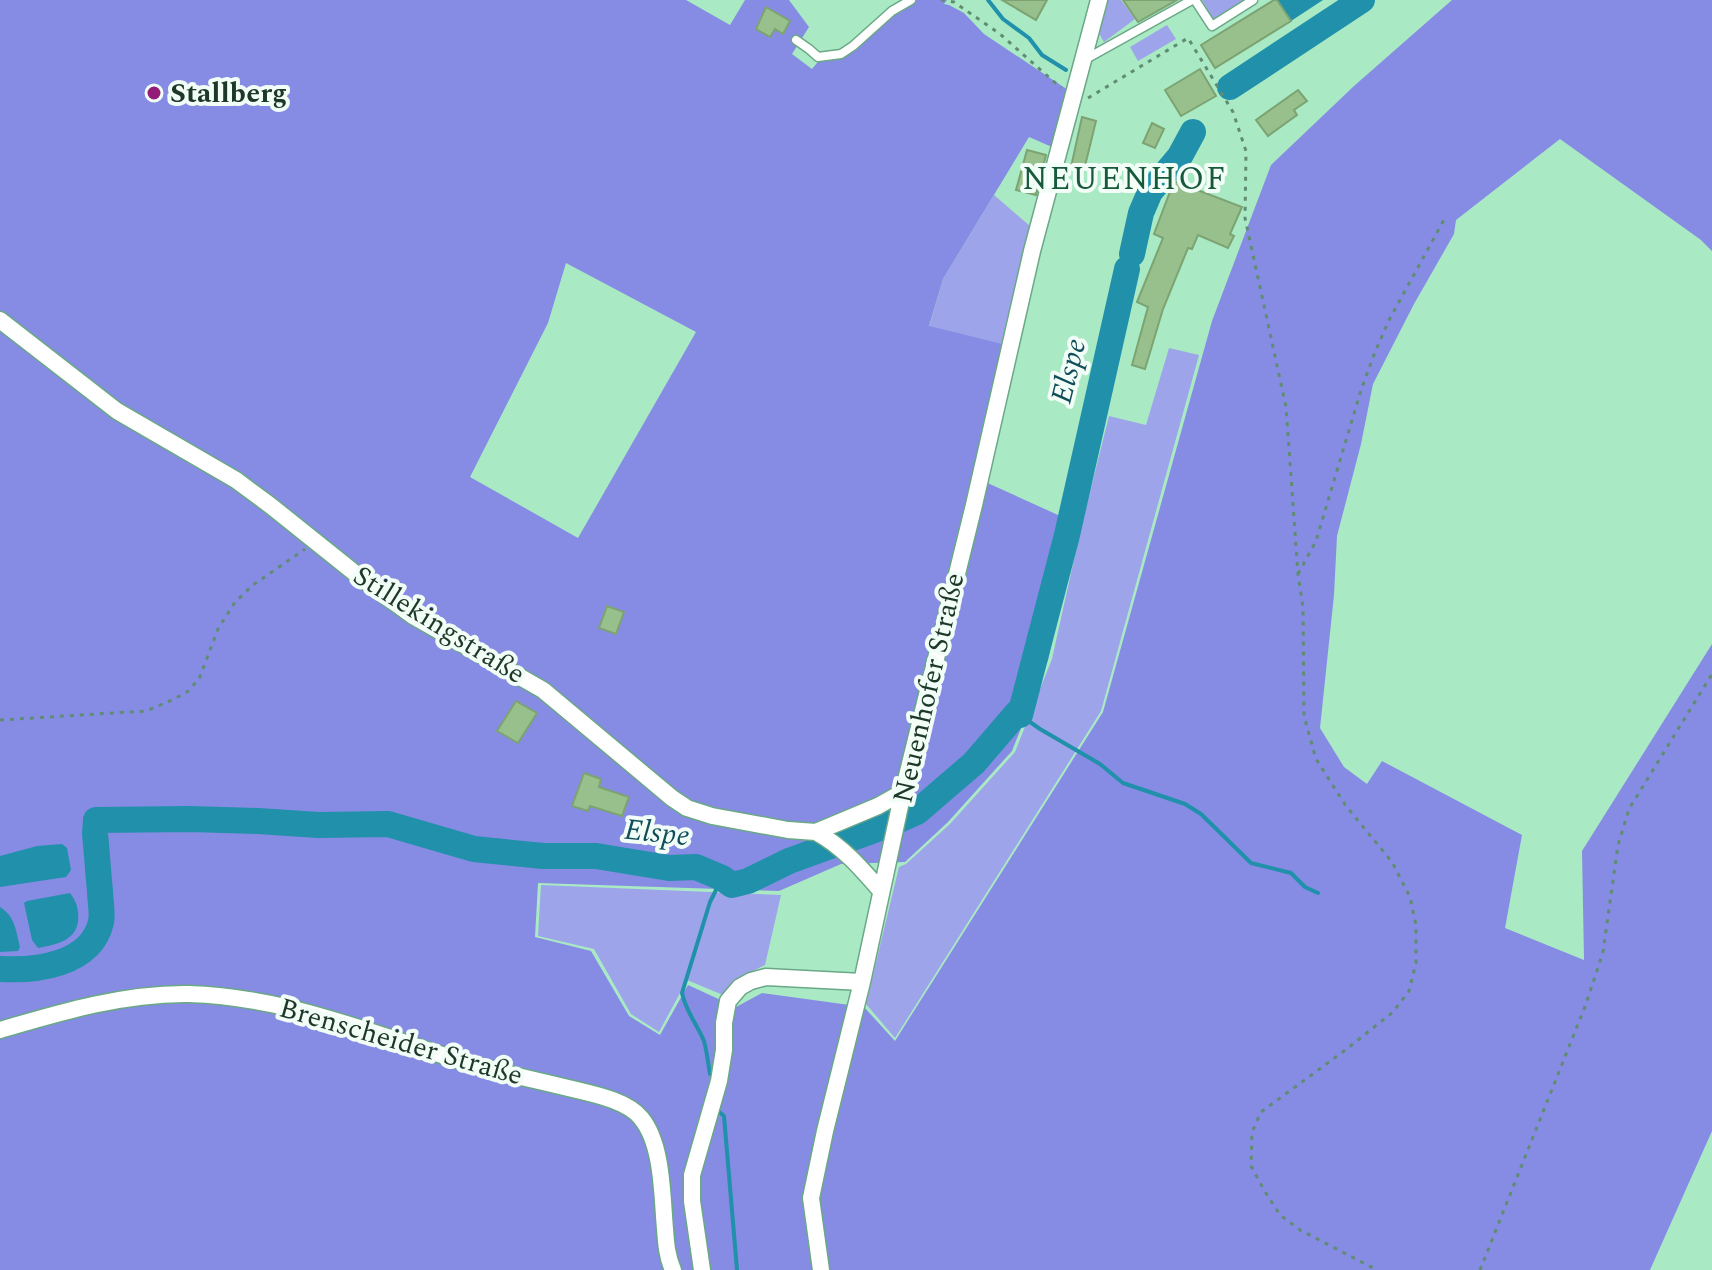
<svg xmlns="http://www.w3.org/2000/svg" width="1712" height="1270" font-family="Spectral,serif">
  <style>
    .green { fill: #9da4e9 }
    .forest { fill: #868ce3; fill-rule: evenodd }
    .water { fill: #2090ab }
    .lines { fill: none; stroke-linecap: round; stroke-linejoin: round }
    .stream { stroke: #2090ab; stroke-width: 4 }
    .river { stroke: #2090ab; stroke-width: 26 }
    .building { fill: #97c08d; stroke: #7ca371; stroke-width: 2 }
    .service-casing { stroke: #6aa886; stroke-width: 11 }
    .minor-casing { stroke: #6aa886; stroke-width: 19 }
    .path { stroke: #608c73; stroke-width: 3; stroke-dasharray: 4 6; stroke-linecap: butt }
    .service { stroke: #fff; stroke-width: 8 }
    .minor { stroke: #fff; stroke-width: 16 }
    .poi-dot { fill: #931c78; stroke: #f1fdf6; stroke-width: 3 }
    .labels { text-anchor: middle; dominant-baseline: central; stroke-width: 8; stroke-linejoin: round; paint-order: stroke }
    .poi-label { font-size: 28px; font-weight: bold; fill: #1d3729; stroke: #f1fdf6; text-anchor: start }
    .street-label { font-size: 28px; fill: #1d3729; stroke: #f1fdf6 }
    .water-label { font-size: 30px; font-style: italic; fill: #124d5c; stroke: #f1fdf6 }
    .quarter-label { font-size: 32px; letter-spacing: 2px; fill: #17593b; stroke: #f1fdf6 }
  </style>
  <rect width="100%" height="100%" fill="#a9eac5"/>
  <path class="green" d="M1108,0H1121L1135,19L1104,42C1093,26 1101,17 1108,0Z
    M1202,0H1253L1216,20L1213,19Z
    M1167,25L1176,39L1138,61L1130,47Z
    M994,195L1030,226L1003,344L929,327L943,279Z
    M1169,348L1199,355L1101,711L895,1038L866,1004L899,867L906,864L950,824L1015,752L1052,659L1081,528L1109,416L1146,425Z
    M541,885L781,895L765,965C747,973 736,981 723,995L687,980L659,1032L631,1014L594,949L538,936Z"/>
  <path class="forest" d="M0,0H686L730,25L745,0H789L809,27L792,54L812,69L826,52L842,49L890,9L905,0H947L944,4L949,5L964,13L984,34L1068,90L1052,147L1029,137L943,279L929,326L1003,344L972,476L1078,524L1048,660L1012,751L948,822L905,862L841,864L779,891L538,883L535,937L591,951L629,1016L660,1035L688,985L736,1007L762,993L864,1007L895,1041L1103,712L1212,321L1271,165L1354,86L1452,0H1712V251L1701,240L1560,139L1456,220L1454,234L1414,304L1373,384L1361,444L1337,536L1334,595L1320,728L1344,767L1367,784L1382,761L1522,835L1505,928L1584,960L1582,851L1712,644V1131L1650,1270H0ZM566,263L696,332L578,538L470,477L548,323Z"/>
  <path class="water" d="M1277,0H1323L1291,21Z
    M62,844L67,848L71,870L66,877L0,887V856L37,846Z
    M70,893C75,900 77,904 78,912C81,939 60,944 38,948L32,940L24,903L27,901Z
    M0,907C15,916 16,931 20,947L18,951L0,952Z"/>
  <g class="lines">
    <path class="stream" d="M988,0L1003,19L1029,38L1042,55L1066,70
      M1020,715L1040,729L1100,764L1123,783L1185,804L1201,814L1251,863L1291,873L1305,887L1318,893
      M710,1074C708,1063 707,1052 704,1041C697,1024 686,1012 682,993L710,902L722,878
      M717,1110L724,1116L737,1270"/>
    <path class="river" d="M1230,87L1362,0
      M1132,254L1141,213L1150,192L1180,156L1193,132
      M0,969C36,971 91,965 101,922C103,912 100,901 100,891C98,872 97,853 95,834L96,820L191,819L258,821L318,825L388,824L474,849L543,856H596L669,868L696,867L722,878L732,885L748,881L789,861L888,825L917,812L974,763L1017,713L1020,715L1067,535L1127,269"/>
  </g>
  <path class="building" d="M1002,0H1047L1036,20Z
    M1123,0H1177L1138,22Z
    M1274,0H1277L1291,21L1215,68L1201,45Z
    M766,7L790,21L783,34L775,29L770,37L756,29Z
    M1200,69L1216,96L1181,116L1165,90Z
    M1298,90L1307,101L1294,110L1297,115L1268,136L1256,120Z
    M1082,117L1096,121L1084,170L1071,167Z
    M1152,123L1164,129L1155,148L1143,143Z
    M1027,150L1046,155L1036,195L1016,190Z
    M1174,181L1242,207L1230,234L1234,236L1228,248L1198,235L1192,249L1188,248L1163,309L1145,369L1132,365L1148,307L1137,302L1163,238L1154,234Z
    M607,606L624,612L616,634L599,628Z
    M516,701L537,713L518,743L497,731Z
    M584,773L601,779L599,787L629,797L622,816L590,806L588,811L572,806Z"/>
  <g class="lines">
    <defs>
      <path id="service" d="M1195,0L1212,26L1253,0
        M796,40L809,49L818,57L841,54L853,46L892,11L911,0
        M1084,60L1192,0"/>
      <path id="minor" d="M0,320L117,411L236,480L271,506L361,578L413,616L543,690L672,798L687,808L712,816L788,830L816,832L878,806L903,792
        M816,832C843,847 861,868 881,891
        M0,1030C61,1012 125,993 189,994C221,995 254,1000 285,1007C346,1021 405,1044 464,1062C497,1072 531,1079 564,1087C587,1093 626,1099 641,1118C663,1144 662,1197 665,1229C666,1243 667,1257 673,1270
        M702,1270L692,1201V1175L719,1081L724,1050V1023L728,1001L740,987L751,981L766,977L862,982
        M821,1270L811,1198L825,1131L862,982L903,792L974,505L1032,251L1099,0"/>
    </defs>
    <use href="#service" class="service-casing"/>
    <use href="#minor" class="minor-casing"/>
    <path class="path" d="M941,0L954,2L1000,34L1061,88
      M1088,98L1188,38L1233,112L1246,151L1245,218L1286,407L1298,574L1303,608L1304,716L1316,759L1346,806L1392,862L1410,897L1416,925V963L1409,991L1393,1012L1344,1051L1261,1112L1252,1132L1251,1166L1264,1190L1280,1215L1300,1230L1377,1270
      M1298,574L1316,541L1361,390L1375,352L1389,320L1445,218
      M0,720L146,711L172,700L187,692L199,679L218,629L235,602L253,585L305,549
      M1480,1270L1586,1004L1603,952L1618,845L1629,809L1712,674"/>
    <use href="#service" class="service"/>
    <use href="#minor" class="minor"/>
  </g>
  <circle class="poi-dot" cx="154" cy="93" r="8"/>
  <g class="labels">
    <g class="poi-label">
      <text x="170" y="93">Stallberg</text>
    </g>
    <g class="street-label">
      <text transform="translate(439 625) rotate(32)">Stillekingstraße</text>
      <text transform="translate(929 688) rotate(-77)">Neuenhofer Straße</text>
      <text transform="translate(401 1042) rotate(16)">Brenscheider Straße</text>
    </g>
    <g class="water-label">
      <text transform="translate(1069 371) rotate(-76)">Elspe</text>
      <text transform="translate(657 833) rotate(6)">Elspe</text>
    </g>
    <g class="quarter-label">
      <text x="1125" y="179">NEUENHOF</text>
    </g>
  </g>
</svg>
